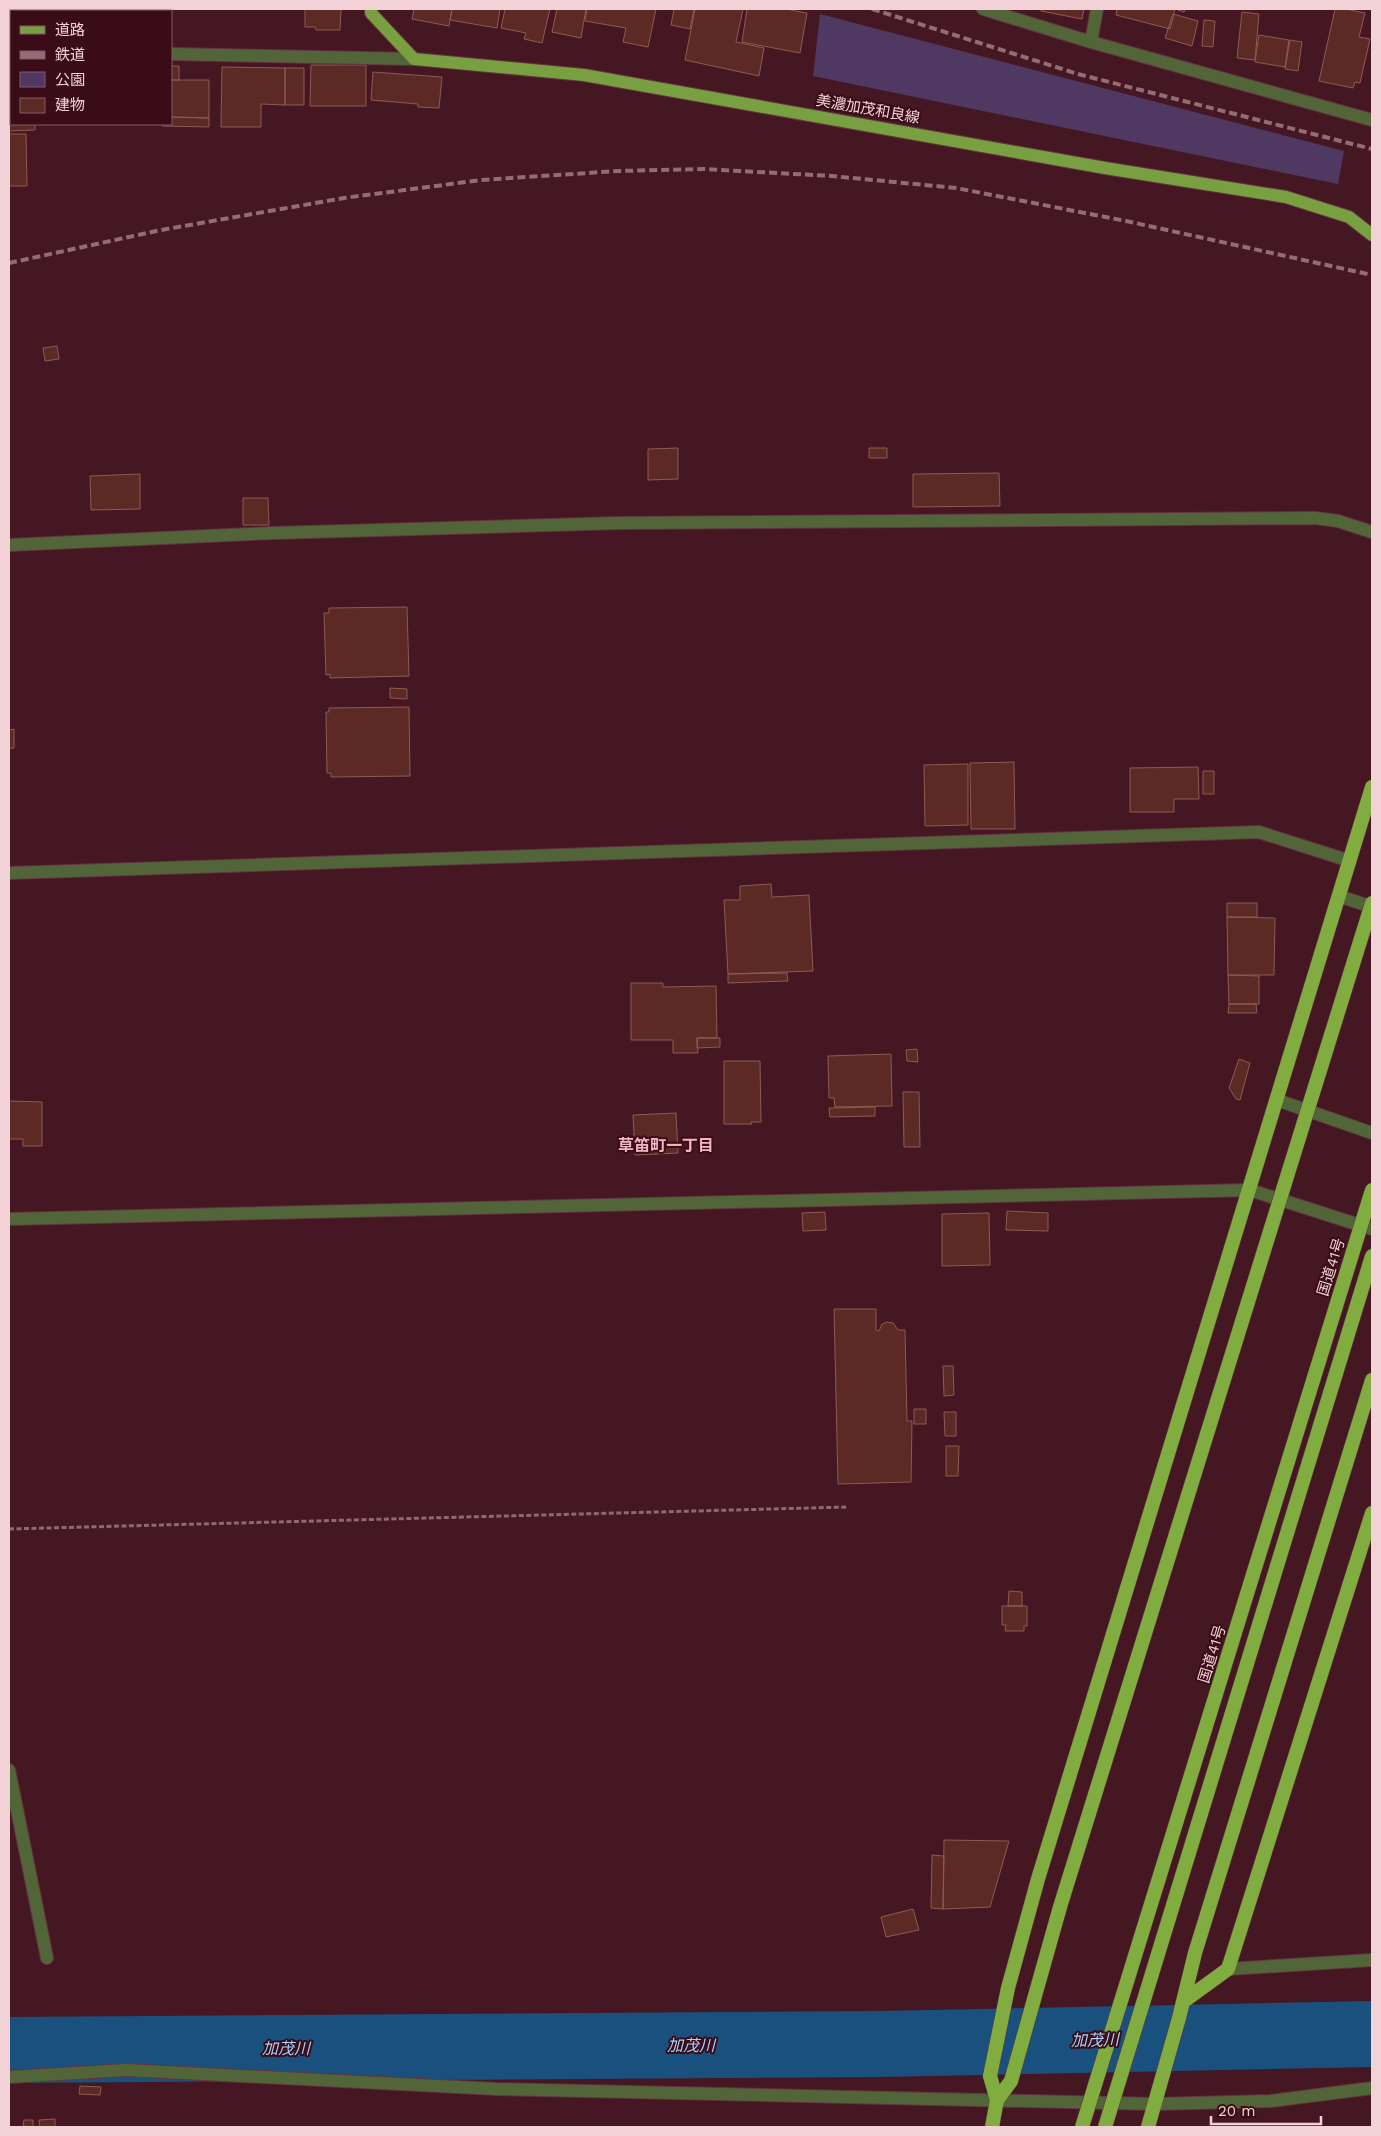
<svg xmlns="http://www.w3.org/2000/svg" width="1381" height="2136" font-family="'Work Sans','Noto Sans JP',sans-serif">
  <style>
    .green { fill: #4f3962 }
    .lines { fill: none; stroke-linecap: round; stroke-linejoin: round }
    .river { stroke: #1a507e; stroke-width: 66 }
    .building { fill: #5b2a25; stroke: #8f5a53 }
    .minor-casing { stroke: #61353f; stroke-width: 14 }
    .tertiary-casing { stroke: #61353f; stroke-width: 14 }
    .primary-casing { stroke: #61353f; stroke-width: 14 }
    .trunk-casing { stroke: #61353f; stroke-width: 15 }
    .path { stroke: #906870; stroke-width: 3; stroke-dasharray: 5 2.5; stroke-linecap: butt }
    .minor { stroke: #526539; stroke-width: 12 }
    .tertiary { stroke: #526539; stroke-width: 12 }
    .primary { stroke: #79a040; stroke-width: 12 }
    .trunk { stroke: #81ac40; stroke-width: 14 }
    .rail { stroke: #946c74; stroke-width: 4; stroke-dasharray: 8 4; stroke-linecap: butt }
    .trunk-bridge-casing { stroke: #61353f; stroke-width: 15; stroke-linecap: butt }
    .trunk-bridge { stroke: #81ac40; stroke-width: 14 }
    .labels { text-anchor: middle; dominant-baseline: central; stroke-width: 4; stroke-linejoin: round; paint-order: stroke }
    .street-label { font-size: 15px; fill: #f2d2d6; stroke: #3a0c18 }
    .neighbourhood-label { font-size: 16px; font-weight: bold; fill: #f3b5bf; stroke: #3a0c18 }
    .water-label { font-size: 16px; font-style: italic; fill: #a5d0fa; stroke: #3a0c18 }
  </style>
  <rect width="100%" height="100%" fill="#451722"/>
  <path class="green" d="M820,14L1344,151L1338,184L813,76Z"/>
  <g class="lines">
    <path class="river" d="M9,2050L879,2044L1372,2034"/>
  </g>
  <path class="building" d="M9,9H35V11H11V24H9Z
    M101,9H135V11H101Z
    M305,9H341L340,30H316L315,27H305Z
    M414,9H452L449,26L412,19Z
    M452,9H500L497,28L450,20Z
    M505,9H550L542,43L524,39L526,33L501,28Z
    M557,9H586L581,38L552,32Z
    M587,9H656L648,47L623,42L626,28L585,21Z
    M674,9H694L690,29L671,25Z
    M695,9H743L736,42L764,48L759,76L685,60Z
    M747,9H786L807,13L800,53L742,42Z
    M1041,9H1084L1082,19L1041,11Z
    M1117,9H1185L1184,12L1175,9L1170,29L1116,15Z
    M1335,9H1346L1365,13L1359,37L1370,39L1360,83L1355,82L1353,88L1319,81Z
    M1242,12L1259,14L1255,60L1237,58Z
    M1173,14L1198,21L1192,46L1165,38Z
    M1204,20L1215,21L1213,47L1202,46Z
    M1259,35L1289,40L1285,67L1255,62Z
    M1290,40L1302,42L1298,71L1285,69Z
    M311,65H366V106H310Z
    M171,66H179V80H171Z
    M222,67L285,68V105L261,104V127H221Z
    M285,68H304V105H285Z
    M9,70H11V124H35V130L9,131Z
    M373,72L442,77L439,108L418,107V104L371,100Z
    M171,80H209V118L171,117Z
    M171,117L209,118V127L162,126V124H171Z
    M9,134H26L27,186H9Z
    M57,346L59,359L45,361L43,348Z
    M678,448V479L648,480V449Z
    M869,448H887V458H869Z
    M999,473L1000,506L913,507V474Z
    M140,474V509L91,510L90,476Z
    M243,498H268L269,525H243Z
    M407,607L409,676L330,678V674L326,675L324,613H329V608Z
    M390,688L407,689V699L390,698Z
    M409,707L410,776L331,777V773H327L326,712H329V708Z
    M14,729V748H9V730Z
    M1014,762L1015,829H971L970,763Z
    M968,764V825L925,826L924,765Z
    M1198,767L1199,799H1174V812H1130V768Z
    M1203,771H1214V794H1203Z
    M771,884L772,897L809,895L813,971L728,974L724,900H740V886Z
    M1227,903H1257V917H1227Z
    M1227,917L1275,918L1274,975H1228Z
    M787,973L788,981L728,983V974Z
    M1228,975L1259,976V1004H1229Z
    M631,983H663V987L716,986L717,1038H697L698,1053H673V1040H631Z
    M1229,1004H1256L1257,1013H1228Z
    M697,1038H720V1047L697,1048Z
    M917,1049L918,1062L907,1061L906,1050Z
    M891,1054L892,1106L835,1107L834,1098H829L828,1056Z
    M1239,1059L1250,1063L1240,1100L1236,1099L1229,1088Z
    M724,1061H760L761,1122H751L752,1124H724Z
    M903,1092H919L920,1147H904Z
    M9,1101L42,1102V1146H23V1139H9Z
    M875,1107V1116L830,1117L829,1108Z
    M676,1113L678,1153L635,1155L633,1115Z
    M1007,1211L1048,1213V1231L1006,1230Z
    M825,1212L826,1230L803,1231L802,1213Z
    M989,1213L990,1265L942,1266V1214Z
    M834,1309H876V1330L879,1331L882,1324L887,1322L893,1323L898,1330H905L907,1421H912L911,1482L838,1484Z
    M943,1366H953L954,1395L944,1396Z
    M914,1409H926V1424H914Z
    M944,1412H956V1436H945Z
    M946,1446H959L958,1476H946Z
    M1009,1591L1022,1592V1606H1008Z
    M1002,1606H1027V1626H1024V1631H1005L1006,1625H1002Z
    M944,1840L1009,1841L990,1907L943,1909Z
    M932,1855L944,1856L943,1909L931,1908Z
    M913,1909L919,1930L886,1937L881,1917Z
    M80,2086L101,2087L100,2095L79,2094Z
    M55,2119V2127H40L39,2120Z
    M24,2120H33V2127L23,2126Z"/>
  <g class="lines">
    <defs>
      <path id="minor" d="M983,9L1091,42L1372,120
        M1091,42L1097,9
        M9,545L273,533L619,523L1315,518L1338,521L1372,532
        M9,873L1259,832L1350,861
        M1339,896L1372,907
        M1277,1100L1372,1133
        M9,1219L1250,1190L1372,1229
        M9,1770L47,1958
        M1228,1969L1372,1960
        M9,2077L126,2070L497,2089L1155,2104L1271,2101L1372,2088"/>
      <path id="tertiary" d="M9,50H11
        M171,54L414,59"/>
      <path id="primary" d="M371,9V13L414,59L584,75L1105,168L1286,197L1349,217L1372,235"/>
      <path id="trunk" d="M1184,2001L1228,1969L1372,1513
        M997,2100L990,2076L1008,1988L1038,1879L1372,787
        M992,2127L997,2100L1011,2081L1060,1907
        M1148,2127L1179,2018L1195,1953L1372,1380"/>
    </defs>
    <use href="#minor" class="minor-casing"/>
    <use href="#tertiary" class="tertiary-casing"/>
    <use href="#primary" class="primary-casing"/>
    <use href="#trunk" class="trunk-casing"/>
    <path class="path" d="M9,1529L847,1507"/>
    <use href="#minor" class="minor"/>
    <use href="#tertiary" class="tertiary"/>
    <use href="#primary" class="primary"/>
    <use href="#trunk" class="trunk"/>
    <path class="rail" d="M872,9L1078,74L1372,149
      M9,263L161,230L344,198L481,180L618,171L703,169L832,176L956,188L1126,221L1372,275"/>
    <defs>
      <path id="trunk-bridge" d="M1060,1907L1372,903
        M1082,2127L1372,1190
        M1105,2127L1372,1256"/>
    </defs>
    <use href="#trunk-bridge" class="trunk-bridge-casing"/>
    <use href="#trunk-bridge" class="trunk-bridge"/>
  </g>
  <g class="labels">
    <g class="street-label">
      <text transform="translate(868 109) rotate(10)">美濃加茂和良線</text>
      <text transform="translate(1331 1267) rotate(-73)">国道41号</text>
      <text transform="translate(1212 1654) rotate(-73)">国道41号</text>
    </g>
    <g class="neighbourhood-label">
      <text x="666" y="1145">草笛町一丁目</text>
    </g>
    <g class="water-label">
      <text transform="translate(1095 2040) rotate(-1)">加茂川</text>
      <text x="691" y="2045">加茂川</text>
      <text x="286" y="2048">加茂川</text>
    </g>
  </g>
  <rect width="1381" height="2136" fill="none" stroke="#f2d2d6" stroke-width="20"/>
  <rect x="10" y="10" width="162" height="115" fill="#3a0c18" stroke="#845b64"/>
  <rect x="20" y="26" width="25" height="8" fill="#79a040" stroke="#845b64"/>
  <text x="55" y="35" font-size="15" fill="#f2d2d6">道路</text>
  <rect x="20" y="51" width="25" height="8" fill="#946c74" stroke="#845b64"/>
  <text x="55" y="60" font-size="15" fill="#f2d2d6">鉄道</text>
  <rect x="20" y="72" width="25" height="15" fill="#4f3962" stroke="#845b64"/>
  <text x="55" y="85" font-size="15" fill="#f2d2d6">公園</text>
  <rect x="20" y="98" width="25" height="15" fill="#5b2a25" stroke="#845b64"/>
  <text x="55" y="110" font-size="15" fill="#f2d2d6">建物</text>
  <path d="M1211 2116v8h110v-8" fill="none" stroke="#f2d2d6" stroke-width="2.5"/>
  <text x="1218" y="2116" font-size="15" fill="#f2d2d6" stroke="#3a0c18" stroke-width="4" paint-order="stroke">20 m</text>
</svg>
